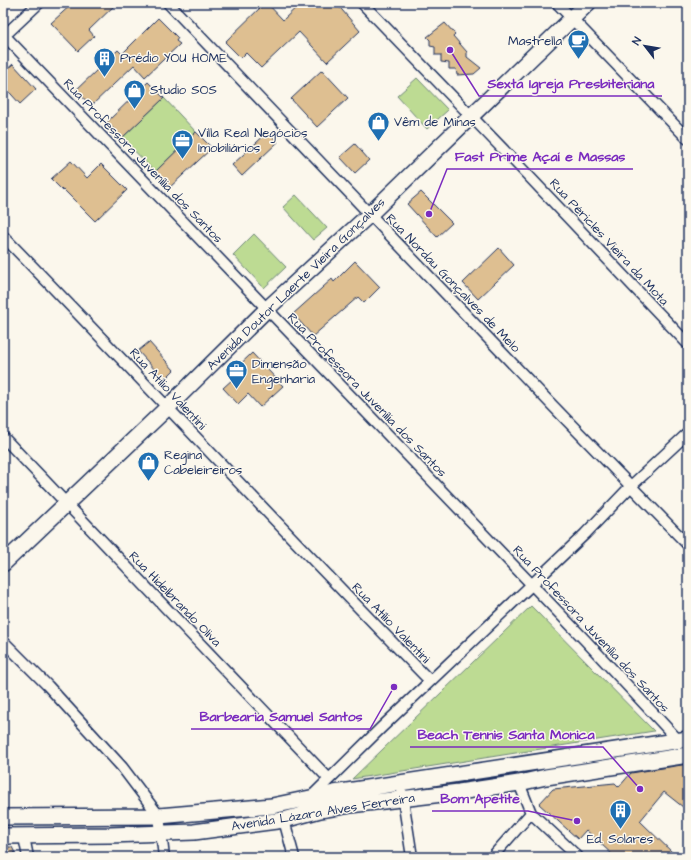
<svg xmlns="http://www.w3.org/2000/svg" width="691" height="860" font-family="'Architects Daughter',sans-serif">
  <style>
    .green { fill: #bddb93; stroke: #6c8578 }
    .building { fill: #debf91; stroke: #1b2f5e }
    .lines { fill: none; stroke-linecap: round; stroke-linejoin: round }
    .street-casing { stroke: #1b2f5e; stroke-width: 13 }
    .secondary-casing { stroke: #1b2f5e; stroke-width: 18 }
    .street { stroke: #fbf7ec; stroke-width: 10 }
    .secondary { stroke: #fbf7ec; stroke-width: 15 }
    .labels { text-anchor: middle; dominant-baseline: central; stroke-width: 3; stroke-linejoin: round; paint-order: stroke }
    .poi-label { font-size: 13px; fill: #1b2f5e; stroke: #fbf7ec; text-anchor: start }
    .street-label { font-size: 13px; fill: #1b2f5e; stroke: #fbf7ec }
    .leader { fill: none; stroke: #7b2cbf; stroke-width: 1.5 }
    .callout-dot { fill: #7b2cbf; stroke: #fbf7ec; stroke-width: 1.5 }
    .callout-label { font-size: 14px; text-anchor: middle; font-weight: bold; fill: #7b2cbf; stroke: #fbf7ec; stroke-width: 3; stroke-linejoin: round; paint-order: stroke }
  </style>
  <rect width="100%" height="100%" fill="#fbf7ec"/>
  <filter id="ink" filterUnits="userSpaceOnUse"><feTurbulence type="fractalNoise" baseFrequency=".025" numOctaves="2"/><feDisplacementMap in="SourceGraphic" scale="8" xChannelSelector="R" yChannelSelector="G"/><feConvolveMatrix kernelMatrix="1 2 1 2 8 2 1 2 1" color-interpolation-filters="sRGB"/></filter>
  <g filter="url(#ink)">
    <path class="green" d="M417,78L448,110L427,129L397,96Z
      M164,98L196,132L155,172L122,138Z
      M296,195L327,228L313,240L283,207Z
      M254,234L286,267L264,288L233,255Z
      M531,606L654,731L352,779Z"/>
    <path class="building" d="M73,3H117L89,30L94,36L78,51L51,23Z
      M265,3H267L283,20L301,3H336L360,31L327,62L299,32L261,68L246,53L241,58L225,42Z
      M158,18L178,38L176,41L180,44L145,77L134,65L91,106L76,90L118,50L122,54Z
      M445,23L455,34L453,36L467,52V57L481,68L474,74L457,75L456,69H449V63L441,62V55H435V47L430,46V40L427,37Z
      M13,64L36,89L20,104L3,85V73Z
      M322,70L348,98L317,127L291,99Z
      M148,82L164,98L122,138L107,122Z
      M196,132L212,148L169,188L155,172Z
      M268,132L278,142L242,176L232,165Z
      M355,144L369,160L355,173L340,157Z
      M71,161L87,178L101,164L127,190L95,221L64,190L63,191L51,179Z
      M421,192L452,223L437,237L407,204Z
      M499,248L514,265L478,299L463,283Z
      M355,261L380,287L364,303L358,297L313,336L293,314L332,279L334,282Z
      M149,342L174,370L164,380L138,351Z
      M252,353L283,386L260,407L248,394L238,404L223,388L234,378L230,374Z
      M688,764V811L664,792L640,821L677,857H615L586,830L578,839L539,804L553,789L615,783L619,787L631,773Z
      M3,847H12L17,857H3Z"/>
    <g class="lines">
      <defs>
        <path id="street" d="M168,3L553,406L688,545
          M362,3L522,169L688,344
          M557,3L688,139
          M3,34L585,640L678,740
          M3,37L39,3
          M3,236C146,383 286,534 430,681
          M3,437L329,779
          M3,641L48,686L122,767L159,816L164,857
          M519,783L531,813L578,857
          M402,793L412,857
          M311,797L382,727L585,534L630,487L688,433
          M284,820L294,857
          M24,837L28,857
          M492,857L531,813"/>
        <path id="secondary" d="M3,564L168,407L267,309L370,214L588,3
          M3,817L159,816L272,806L334,793L688,739
          M3,836L110,835L194,832L284,820L320,810L350,805L459,792L519,783L546,777L688,755"/>
      </defs>
      <use href="#street" class="street-casing"/>
      <use href="#secondary" class="secondary-casing"/>
      <use href="#street" class="street"/>
      <use href="#secondary" class="secondary"/>
    </g>
  </g>
  <defs>
    <symbol id="cafe-pin" viewBox="-11 -11 22 30"><path d="M0 17L-7.5 6A9.5 9.5 0 1 1 7.5 6Z" fill="#1f6fb2" stroke="#fbf7ec"/><path d="M-5.5-4.5H6V0H3Q3 3.5 0 3.5H-2.5Q-5.5 3.5-5.5 0ZM3-3.2v2h1.7v-2ZM-6 4.5H4V6H-6Z" fill="#fff"/></symbol>
    <symbol id="building-pin" viewBox="-11 -11 22 30"><path d="M0 17L-7.5 6A9.5 9.5 0 1 1 7.5 6Z" fill="#1f6fb2" stroke="#fbf7ec"/><path d="M-4-6H4V6H1V3H-1V6H-4ZM-2.5-4.3h1.7v1.8h-1.7ZM.8-4.3h1.7v1.8H.8ZM-2.5-1h1.7V.8h-1.7ZM.8-1h1.7V.8H.8Z" fill="#fff"/></symbol>
    <symbol id="shop-pin" viewBox="-11 -11 22 30"><path d="M0 17L-7.5 6A9.5 9.5 0 1 1 7.5 6Z" fill="#1f6fb2" stroke="#fbf7ec"/><path d="M-5-2.5h2.3a2.7 3.5 0 0 1 5.4 0H5L5.5 6h-11ZM-1.5-2.5h3a1.5 2.3 0 0 0-3 0Z" fill="#fff"/></symbol>
    <symbol id="office-pin" viewBox="-11 -11 22 30"><path d="M0 17L-7.5 6A9.5 9.5 0 1 1 7.5 6Z" fill="#1f6fb2" stroke="#fbf7ec"/><path d="M-6-3h4V-5.5h4V-3h4V5H-6ZM-1-4.5V-3h2v-1.5ZM-6 0V1H6V0Z" fill="#fff"/></symbol>
  </defs>
  <g fill-rule="evenodd">
    <use href="#cafe-pin" x="566" y="28" width="25" height="34"/>
    <use href="#building-pin" x="92" y="46" width="25" height="34"/>
    <use href="#shop-pin" x="122" y="78" width="25" height="34"/>
    <use href="#shop-pin" x="366" y="110" width="25" height="34"/>
    <use href="#office-pin" x="170" y="128" width="25" height="34"/>
    <use href="#office-pin" x="224" y="358" width="25" height="34"/>
    <use href="#shop-pin" x="136" y="450" width="25" height="34"/>
    <use href="#building-pin" x="608" y="798" width="25" height="34"/>
  </g>
  <g class="labels">
    <g class="poi-label">
      <text x="562" y="41" text-anchor="end">Mastrella</text>
      <text x="120" y="58">Prédio YOU HOME</text>
      <text x="150" y="90">Studio SOS</text>
      <text x="394" y="122">Vêm de Minas</text>
      <text x="198" y="133">Villa Real Negócios<tspan x="198" dy="15">Imobiliários</tspan></text>
      <text x="252" y="364">Dimensão<tspan x="252" dy="15">Engenharia</tspan></text>
      <text x="164" y="455">Regina<tspan x="164" dy="15">Cabeleireiros</tspan></text>
      <text x="620" y="839" text-anchor="middle">Ed. Solares</text>
    </g>
    <g class="street-label">
      <text transform="translate(143 161) rotate(46)">Rua Professora Juvenília dos Santos</text>
      <text transform="translate(609 242) rotate(47)">Rua Péricles Vieira da Mota</text>
      <text transform="translate(453 283) rotate(46)">Rua Nordau Gonçalves de Melo</text>
      <text transform="translate(296 284) rotate(-44)">Avenida Doutor Laerte Vieira Gonçalves</text>
      <text transform="translate(168 389) rotate(47)">Rua Atílio Valentini</text>
      <text transform="translate(367 395) rotate(46)">Rua Professora Juvenília dos Santos</text>
      <text transform="translate(175 599) rotate(46)">Rua Hidelbrando Oliva</text>
      <text transform="translate(391 623) rotate(46)">Rua Atílio Valentini</text>
      <text transform="translate(591 629) rotate(47)">Rua Professora Juvenília dos Santos</text>
      <text transform="translate(323 812) rotate(-9)">Avenida Lázara Alves Ferreira</text>
    </g>
  </g>
  <path class="leader" d="M450 50L479 96H662M429 214L447 169H633M394 687L370 729H191M640 789L603 747H410M577 821L528 811H432"/>
  <g class="callout-dot">
    <circle cx="450" cy="50" r="4"/>
    <circle cx="429" cy="214" r="4"/>
    <circle cx="394" cy="687" r="4"/>
    <circle cx="640" cy="789" r="4"/>
    <circle cx="577" cy="821" r="4"/>
  </g>
  <g class="callout-label">
    <text x="571" y="88">Sexta Igreja Presbiteriana</text>
    <text x="540" y="161">Fast Prime Açaí e Massas</text>
    <text x="281" y="721">Barbearia Samuel Santos</text>
    <text x="506" y="739">Beach Tennis Santa Monica</text>
    <text x="480" y="803">Bom Apetite</text>
  </g>
  <rect width="691" height="860" fill="none" stroke="#fbf7ec" stroke-width="16"/>
  <rect x="8" y="8" width="675" height="844" fill="none" stroke="#1b2f5e" stroke-width="1.5" filter="url(#ink)"/>
  <g transform="translate(645 46) rotate(301)" stroke="#fbf7ec" stroke-width="3" paint-order="stroke">
  <path d="M0-3L7 15L0 10L-7 15Z" fill="#1b2f5e"/>
  <text y="-6" font-size="11" font-weight="bold" text-anchor="middle" fill="#1b2f5e">N</text>
  </g>
</svg>
